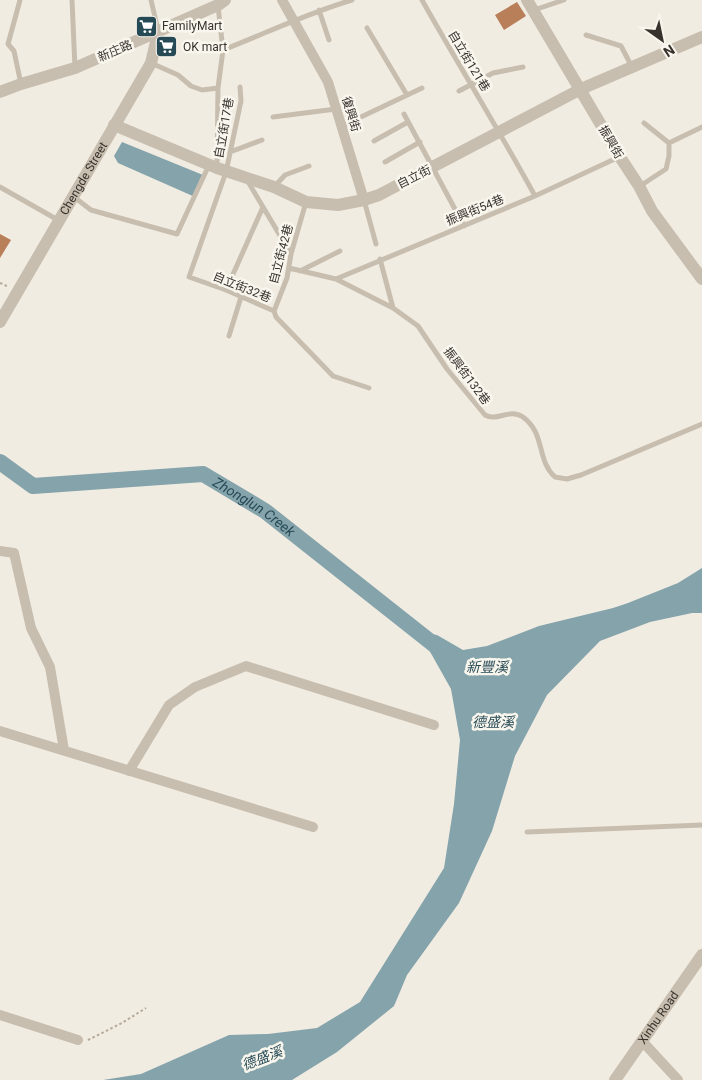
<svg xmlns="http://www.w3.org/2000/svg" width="702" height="1080" font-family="Roboto,'Noto Sans TC',sans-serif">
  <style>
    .water { fill: #84a3ab }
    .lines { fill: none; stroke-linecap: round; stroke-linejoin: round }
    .river { stroke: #84a3ab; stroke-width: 16 }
    .building { fill: #b87f59 }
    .path { stroke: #b4a999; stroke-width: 2; stroke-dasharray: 2.5 2.5; stroke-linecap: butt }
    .service { stroke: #c8beaf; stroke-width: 5 }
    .minor { stroke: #c8beaf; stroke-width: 10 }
    .tertiary { stroke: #c8beaf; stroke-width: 12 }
    .labels { text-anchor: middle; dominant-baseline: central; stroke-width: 5; stroke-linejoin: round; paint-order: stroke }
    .poi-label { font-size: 12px; fill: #38322c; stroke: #f9f6ee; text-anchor: start }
    .street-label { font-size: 12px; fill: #38322c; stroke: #f9f6ee }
    .water-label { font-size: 14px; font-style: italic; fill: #264a55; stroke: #f9f6ee }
  </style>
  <rect width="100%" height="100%" fill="#f1ece2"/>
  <path class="water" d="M122,142L203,175L195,197L118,163L114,156Z
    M702,568V613H692L650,622L600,641L547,695L515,756L492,831L459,903L407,975L394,1006L337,1052L292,1080H103L141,1074L229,1035L268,1034L317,1028L360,1002L444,868L454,804L460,740L451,689L419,632L437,635L463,650L487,646L539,626L613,608L628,603L678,583Z"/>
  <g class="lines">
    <path class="river" id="s1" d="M0,462L33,486L203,474L265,511L437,647"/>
  </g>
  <path class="building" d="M517,2L526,16L504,30L495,15Z
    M0,234L11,240L0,258Z"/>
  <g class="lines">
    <path class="path" d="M0,283L9,287
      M88,1040L122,1023L146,1008"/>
    <path class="service" d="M20,0L8,44L14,51L21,84
      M72,0L75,68
      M151,0L158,30
      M422,0C459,66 499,130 535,196
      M319,10L329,40
      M534,10L564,0
      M367,28L407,95
      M586,35L621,46L632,67
      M223,50C266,33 308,13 352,0
      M151,63L178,75L191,86L202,90L218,88
      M240,87L241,101L226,172L189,277L226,290L274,311L276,317L333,376L369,388
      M459,91L493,73L523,67
      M404,114L464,226
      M273,117L336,109
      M644,123L669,143
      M342,126L422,88
      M374,141L408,122
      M230,152L262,140
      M385,162L420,142
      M217,167L218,88L223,50L218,6
      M247,180L291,254
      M640,186L666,169L669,156V143L702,127
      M0,187L58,220
      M274,187L285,175L309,166
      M74,197L91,210L177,234L209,165
      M364,200L376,244
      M380,259L393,308
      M289,268L336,279L393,308L418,326L447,369L485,415C497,422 509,408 523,417C546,434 536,460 555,477L567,479L581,475L702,424
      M300,271L340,251
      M336,279L535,196L619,157
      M226,290L263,207
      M274,311L287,278L291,254L306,202
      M229,336L241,297
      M527,832L702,825"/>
    <path class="minor" d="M282,0L328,82L364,200
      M0,551L14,553L31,628L50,667L64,750
      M0,731L313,827
      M129,771L169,705L195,687L246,666L434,725
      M0,1015L78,1040
      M642,1041L678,1080"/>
    <g class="tertiary">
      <path d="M527,0L620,157L639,186L652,211L702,279"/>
      <path d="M0,92L21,84L75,68L218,5L225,0"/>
      <path d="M114,125L217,168L274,187L306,202L338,205L364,200L379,195L581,89L702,37"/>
      <path id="s2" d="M0,322L151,63L158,33"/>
      <path id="s3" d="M615,1080L702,955"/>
    </g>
  </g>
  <defs>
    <symbol id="supermarket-square" viewBox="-11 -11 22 22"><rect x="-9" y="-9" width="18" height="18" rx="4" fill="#264a55" stroke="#f9f6ee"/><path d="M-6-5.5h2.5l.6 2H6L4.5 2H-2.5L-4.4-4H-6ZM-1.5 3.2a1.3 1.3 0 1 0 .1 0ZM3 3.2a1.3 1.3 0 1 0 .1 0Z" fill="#fff"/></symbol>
  </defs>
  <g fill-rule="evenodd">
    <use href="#supermarket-square" x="134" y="14" width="25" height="25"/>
    <use href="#supermarket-square" x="154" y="34" width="25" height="25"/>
  </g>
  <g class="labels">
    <g class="poi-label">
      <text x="162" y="26">FamilyMart</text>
      <text x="183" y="47">OK mart</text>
    </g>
    <g class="street-label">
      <text transform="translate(115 51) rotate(-23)">新庄路</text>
      <text transform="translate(469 61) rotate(59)">自立街121巷</text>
      <text transform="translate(351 114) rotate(73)">復興街</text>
      <text transform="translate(224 128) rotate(-80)">自立街17巷</text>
      <text transform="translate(611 142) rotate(60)">振興街</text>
      <text transform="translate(414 177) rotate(-27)">自立街</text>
      <text stroke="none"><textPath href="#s2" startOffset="166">Chengde Street</textPath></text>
      <text transform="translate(475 210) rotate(-22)">振興街54巷</text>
      <text transform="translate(281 254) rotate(-75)">自立街42巷</text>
      <text transform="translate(242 287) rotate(22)">自立街32巷</text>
      <text transform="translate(467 376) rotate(53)">振興街132巷</text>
      <text stroke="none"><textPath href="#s3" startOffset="76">Xinhu Road</textPath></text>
    </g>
    <g class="water-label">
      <text stroke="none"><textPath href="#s1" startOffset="272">Zhonglun Creek</textPath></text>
      <text x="487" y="667">新豐溪</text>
      <text x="493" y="722">德盛溪</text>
      <text transform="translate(262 1058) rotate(-21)">德盛溪</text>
    </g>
  </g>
  <g transform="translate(662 40) rotate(147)" stroke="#f9f6ee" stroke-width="4" paint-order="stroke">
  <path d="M0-4L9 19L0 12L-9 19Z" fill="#38322c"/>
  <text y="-8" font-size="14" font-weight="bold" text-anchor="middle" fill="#38322c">N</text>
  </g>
</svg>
